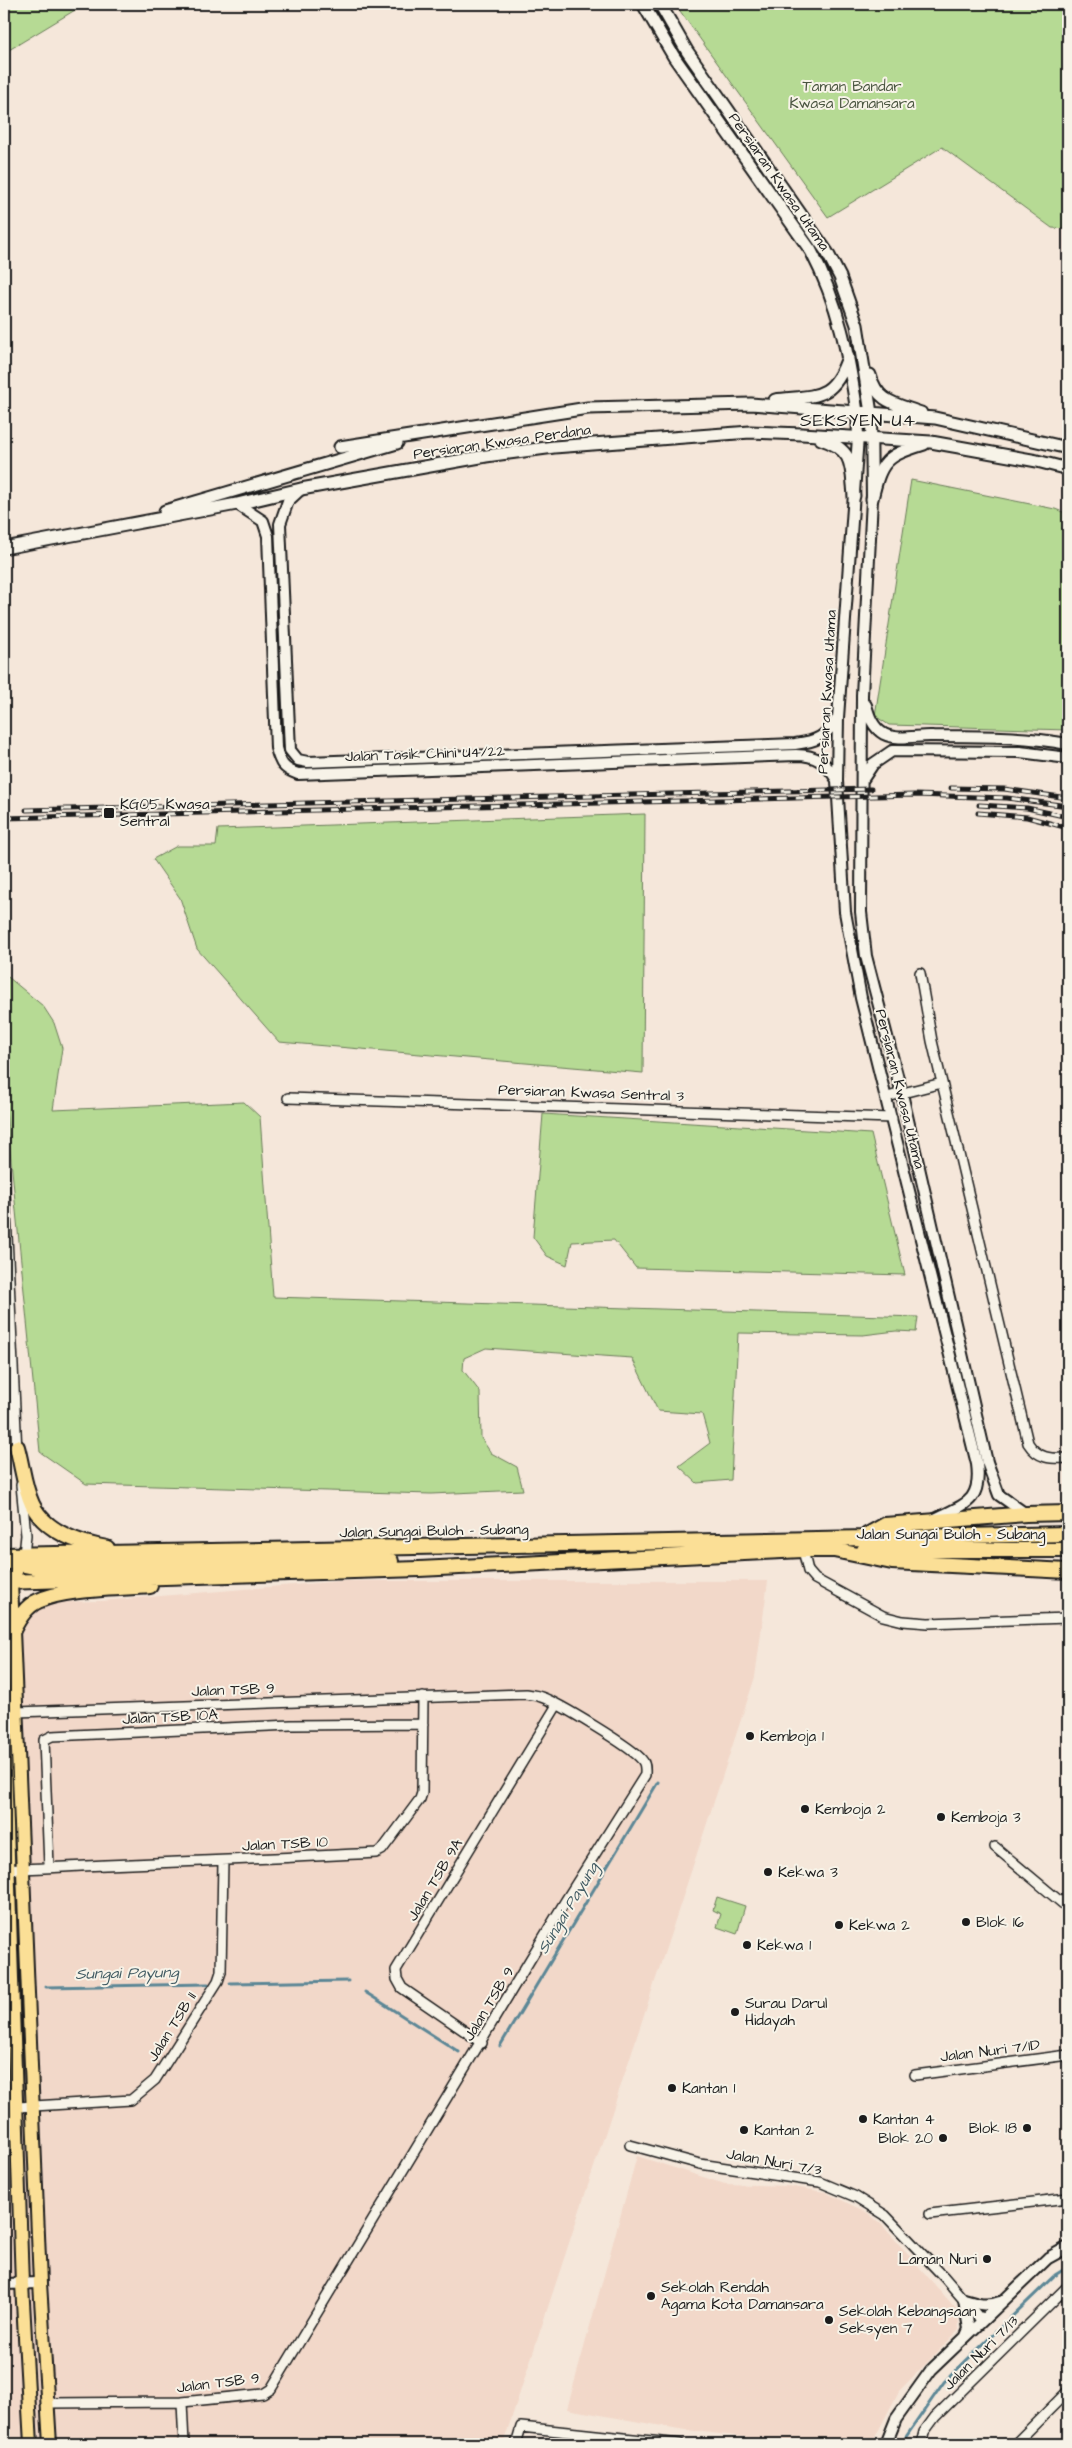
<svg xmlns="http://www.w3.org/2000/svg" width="1072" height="2448" font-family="'Architects Daughter',sans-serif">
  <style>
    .built { fill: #f2d8c9 }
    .green { fill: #b6da94; stroke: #697b58 }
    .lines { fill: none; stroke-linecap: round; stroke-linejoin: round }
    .stream { stroke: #5c8796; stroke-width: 3 }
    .minor-casing { stroke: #1c1c1c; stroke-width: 12 }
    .tertiary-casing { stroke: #1c1c1c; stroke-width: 14 }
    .secondary-casing { stroke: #1c1c1c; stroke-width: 15 }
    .primary-casing { stroke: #1c1c1c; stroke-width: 16 }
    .trunk-casing { stroke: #1c1c1c; stroke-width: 18 }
    .minor { stroke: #f7f3e8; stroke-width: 9 }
    .tertiary { stroke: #f7f3e8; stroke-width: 10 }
    .secondary { stroke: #f7f3e8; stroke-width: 11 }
    .primary { stroke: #fbdf96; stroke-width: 12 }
    .trunk { stroke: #fbdf96; stroke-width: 14 }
    .rail-casing { stroke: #1c1c1c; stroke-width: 5 }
    .rail { stroke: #f7f3e8; stroke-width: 3; stroke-dasharray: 9; stroke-linecap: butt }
    .poi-dot { fill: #1c1c1c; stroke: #f7f3e8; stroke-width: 2 }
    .labels { text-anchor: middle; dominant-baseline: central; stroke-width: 4; stroke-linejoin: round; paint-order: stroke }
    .park-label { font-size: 15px; fill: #4a5540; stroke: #f7f3e8 }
    .street-label { font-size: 15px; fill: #1c1c1c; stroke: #f7f3e8 }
    .poi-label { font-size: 15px; fill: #1c1c1c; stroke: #f7f3e8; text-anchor: start }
    .water-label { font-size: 16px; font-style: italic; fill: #415b63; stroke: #f7f3e8 }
    .quarter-label { font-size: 18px; letter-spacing: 1px; fill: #1c1c1c; stroke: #f7f3e8 }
  </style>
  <rect width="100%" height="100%" fill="#f5e7da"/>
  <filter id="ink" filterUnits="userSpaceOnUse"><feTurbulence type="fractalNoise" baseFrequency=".02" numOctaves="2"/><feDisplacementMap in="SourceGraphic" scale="10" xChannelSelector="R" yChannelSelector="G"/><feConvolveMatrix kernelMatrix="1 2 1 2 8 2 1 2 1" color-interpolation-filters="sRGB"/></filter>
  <g filter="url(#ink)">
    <path class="built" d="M341,1581H768L755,1677L503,2444H4V1603L102,1601Z
      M637,2156L725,2184L787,2186L825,2192L868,2213L882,2225L958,2311L959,2330L899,2391L872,2443L801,2444L679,2429L567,2409Z"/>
    <path class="green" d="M4,4H85L4,53Z
      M675,4H1068V229L1052,228L942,147L828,217Z
      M911,480L1055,509L1068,514V730L889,725L875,716Z
      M645,814L643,1073L279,1042L197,949L180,898L153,859L177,846H216L218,829Z
      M8,977L43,1006L54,1023L62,1048L53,1110L244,1102L260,1117L273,1297L918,1317L916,1332L896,1331L863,1335L738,1333L731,1480L697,1483L679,1466L710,1443L702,1414L658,1411L632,1358L486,1348L464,1358L463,1370L480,1392L481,1438L491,1453L517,1467L523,1490L431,1494L86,1484L40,1452L4,1090V979Z
      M543,1114L871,1134L905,1275L636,1268L614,1240L572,1242L567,1265L547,1256L533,1237Z
      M717,1897L745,1906L737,1934L717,1927L721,1914L713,1910Z"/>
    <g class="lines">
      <path class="stream" d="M230,1983L348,1981
        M46,1987L208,1984
        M365,1992L459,2052
        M500,2046L658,1782
        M901,2444L944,2382L1055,2275L1068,2267"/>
      <defs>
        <path id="minor" d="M920,973L932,1041L1028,1443C1038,1459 1051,1459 1068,1458
          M887,1097L942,1083
          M288,1098L892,1118
          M4,1171L17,1452
          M21,1485L26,1535L24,1555
          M803,1550L808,1571L815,1579L883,1616L903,1621L928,1623L1068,1618
          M17,1712L526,1694C531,1695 536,1695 541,1697C557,1702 633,1748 642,1760C646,1764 645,1770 645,1775L566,1900L271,2389L263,2394L182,2402L48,2403
          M995,1847L1068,1908
          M49,1866L44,1740L52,1736L291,1725L423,1724
          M4,1870C128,1863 252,1860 376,1853L382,1850L420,1799L422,1793L423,1697
          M482,2043L402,1988L397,1979L396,1970L557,1705
          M915,2075L1068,2055
          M18,2107L131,2100L155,2080L218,1981L221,1972L223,1861
          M630,2145L700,2164L820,2182L856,2197L885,2215L944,2277L982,2321
          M930,2214L1068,2198
          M182,2402L184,2444
          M516,2444L521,2427L680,2444
          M921,2444L924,2432L935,2417L1068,2286
          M1015,2444L1068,2391"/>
        <path id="tertiary" d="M857,412L858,437L838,718L837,781L845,912L861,998L977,1464C982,1502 965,1504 935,1519
          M871,413L872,499L862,695L861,912L866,956L902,1094L987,1462L999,1495L1026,1514
          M301,489L288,501L280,524L290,750L298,760L308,762L795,744C819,741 824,737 838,718
          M237,504L263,521L268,536L276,748C280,763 283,769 298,774L796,755C817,755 826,763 837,780
          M866,705C869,716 873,728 884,734C898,741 918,735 933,736C978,736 1025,736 1068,744
          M863,779L873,764L892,751L1020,752L1068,758
          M4,2284L40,2283
          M964,2300C977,2304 987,2307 1000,2302
          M964,2300L969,2329L966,2336
          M886,2444L896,2419L931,2370L1048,2258L1068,2247"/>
        <path id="secondary" d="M643,4L674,57L811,251C839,305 848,352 857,412
          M660,4L687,51L827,252L840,277L857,325L871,413
          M870,375C877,403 897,404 921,413
          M775,400C816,395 833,401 848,357
          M821,439C854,450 851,465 854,496
          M340,447L588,408L751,404L935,418L1068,448
          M872,499C881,460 886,456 924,444
          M165,511L397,443
          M4,548L237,504L301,489L486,456L554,447L750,432L802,434L931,442L1037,461L1068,469"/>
        <path id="primary" d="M24,1555L11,1582L40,2283L50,2444
          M4,1734L22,2284L31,2444"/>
        <path id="trunk" d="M17,1447C22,1465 24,1487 32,1504C45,1532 79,1543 107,1548
          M867,1535L885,1525L1026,1514L1068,1513
          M864,1550H1068
          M4,1555L1068,1534
          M4,1561L39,1568L252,1562L391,1561
          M4,1582L419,1569L803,1550H834L892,1562L1068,1571
          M13,1630C19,1618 26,1606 38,1601C65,1588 119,1589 150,1586"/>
      </defs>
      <use href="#minor" class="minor-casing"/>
      <use href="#tertiary" class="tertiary-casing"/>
      <use href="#secondary" class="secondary-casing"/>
      <use href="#primary" class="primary-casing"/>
      <use href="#trunk" class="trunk-casing"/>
      <use href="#minor" class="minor"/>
      <use href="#tertiary" class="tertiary"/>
      <use href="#secondary" class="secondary"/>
      <use href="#primary" class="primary"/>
      <use href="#trunk" class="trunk"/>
      <defs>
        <path id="rail" d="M951,788L1004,789L1068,798
          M979,805L1027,808L1068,817
          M26,810L871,789
          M978,813L1027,817L1068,828
          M4,818L915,795L1007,798L1068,806"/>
      </defs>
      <use href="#rail" class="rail-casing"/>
      <use href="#rail" class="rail"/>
    </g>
  </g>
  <g class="poi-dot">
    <rect x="103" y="807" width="12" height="12" rx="2.5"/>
    <circle cx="750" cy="1736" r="5"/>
    <circle cx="805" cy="1809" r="5"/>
    <circle cx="941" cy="1817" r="5"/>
    <circle cx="768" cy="1872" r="5"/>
    <circle cx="966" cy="1922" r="5"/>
    <circle cx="839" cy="1925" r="5"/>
    <circle cx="747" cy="1945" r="5"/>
    <circle cx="735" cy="2012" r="5"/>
    <circle cx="672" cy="2088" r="5"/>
    <circle cx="863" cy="2119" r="5"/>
    <circle cx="1027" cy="2128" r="5"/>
    <circle cx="744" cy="2130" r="5"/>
    <circle cx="943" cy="2138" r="5"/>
    <circle cx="987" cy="2259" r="5"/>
    <circle cx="651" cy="2296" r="5"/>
    <circle cx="829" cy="2320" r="5"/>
  </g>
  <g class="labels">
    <g class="park-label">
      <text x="852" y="86">Taman Bandar<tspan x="852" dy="17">Kwasa Damansara</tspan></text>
    </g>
    <g class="street-label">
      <text transform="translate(779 182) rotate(55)">Persiaran Kwasa Utama</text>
      <text transform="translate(502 442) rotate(-8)">Persiaran Kwasa Perdana</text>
      <text transform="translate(827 692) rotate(-87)">Persiaran Kwasa Utama</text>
      <text transform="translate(425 754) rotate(-2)">Jalan Tasik Chini U4/22</text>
      <text transform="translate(900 1089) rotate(76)">Persiaran Kwasa Utama</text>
      <text transform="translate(591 1093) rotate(2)">Persiaran Kwasa Sentral 3</text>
      <text transform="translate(434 1531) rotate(-1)">Jalan Sungai Buloh - Subang</text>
      <text x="951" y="1534">Jalan Sungai Buloh - Subang</text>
      <text transform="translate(233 1690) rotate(-2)">Jalan TSB 9</text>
      <text transform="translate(170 1717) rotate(-3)">Jalan TSB 10A</text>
      <text transform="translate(285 1844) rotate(-3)">Jalan TSB 10</text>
      <text transform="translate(435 1880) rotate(-59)">Jalan TSB 9A</text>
      <text transform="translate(489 2004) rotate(-59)">Jalan TSB 9</text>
      <text transform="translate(172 2027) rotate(-58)">Jalan TSB 11</text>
      <text transform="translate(990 2051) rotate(-7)">Jalan Nuri 7/1D</text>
      <text transform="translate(774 2162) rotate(10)">Jalan Nuri 7/3</text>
      <text transform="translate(981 2353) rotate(-45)">Jalan Nuri 7/13</text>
      <text transform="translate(218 2383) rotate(-7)">Jalan TSB 9</text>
    </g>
    <g class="poi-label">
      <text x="120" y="804">KG05 Kwasa<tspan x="120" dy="17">Sentral</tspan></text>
      <text x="760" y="1736">Kemboja 1</text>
      <text x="815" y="1809">Kemboja 2</text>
      <text x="951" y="1817">Kemboja 3</text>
      <text x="778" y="1872">Kekwa 3</text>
      <text x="976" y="1922">Blok 16</text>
      <text x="849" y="1925">Kekwa 2</text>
      <text x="757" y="1945">Kekwa 1</text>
      <text x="745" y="2003">Surau Darul<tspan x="745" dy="17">Hidayah</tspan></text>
      <text x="682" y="2088">Kantan 1</text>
      <text x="873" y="2119">Kantan 4</text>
      <text x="1017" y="2128" text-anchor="end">Blok 18</text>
      <text x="754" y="2130">Kantan 2</text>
      <text x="933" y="2138" text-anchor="end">Blok 20</text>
      <text x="977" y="2259" text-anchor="end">Laman Nuri</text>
      <text x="661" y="2287">Sekolah Rendah<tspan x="661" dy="17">Agama Kota Damansara</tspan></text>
      <text x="839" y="2311">Sekolah Kebangsaan<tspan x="839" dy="17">Seksyen 7</tspan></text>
    </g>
    <g class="water-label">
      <text transform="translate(568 1908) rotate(-59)">Sungai Payung</text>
      <text transform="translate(127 1973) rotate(-1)">Sungai Payung</text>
    </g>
    <g class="quarter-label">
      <text x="858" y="420">SEKSYEN U4</text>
    </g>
  </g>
  <rect width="1072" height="2448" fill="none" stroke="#f7f3e8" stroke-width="20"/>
  <rect x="10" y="10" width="1052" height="2428" fill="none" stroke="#1c1c1c" stroke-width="2" filter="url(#ink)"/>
</svg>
